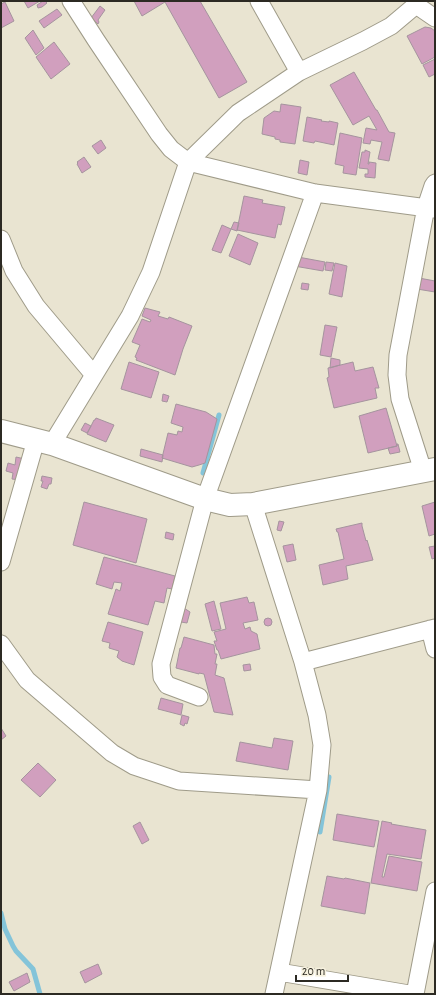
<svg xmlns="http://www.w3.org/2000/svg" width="436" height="995" font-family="'Alegreya Sans',sans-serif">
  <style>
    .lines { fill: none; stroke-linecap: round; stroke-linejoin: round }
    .stream { stroke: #84c4d9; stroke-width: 5 }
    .building { fill: #d19fbe; stroke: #a5949e }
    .minor-casing { stroke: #9f9b89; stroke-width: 19 }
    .secondary-casing { stroke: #9f9b89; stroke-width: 24 }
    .minor { stroke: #fff; stroke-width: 17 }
    .secondary { stroke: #fff; stroke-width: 22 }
  </style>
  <rect width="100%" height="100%" fill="#e9e4d1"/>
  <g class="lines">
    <path class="stream" d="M203,473L219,415
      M320,832L329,777
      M1,913L5,929L13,946L16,951L33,969L40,994"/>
  </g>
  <path class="building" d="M24,1H40L28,8Z
    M43,1H45L47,3L42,7L38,8L37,5Z
    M134,1H200L247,82L219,98L165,2L142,16Z
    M5,2L14,21L1,28V4Z
    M100,6L105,10L98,20L99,22L98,24L91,18Z
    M57,9L62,15L44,28L39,21Z
    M425,27L431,28L435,31V57L422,64L407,36Z
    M33,30L44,48L36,55L25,38Z
    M54,42L70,64L51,79L36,57Z
    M435,59V74L429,77L423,65Z
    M354,72L376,110H377L389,132L395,133L389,161L378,159L382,142L371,140L370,144L363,143L366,128L377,130L369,116L353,125L330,85Z
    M281,104L301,107L295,144L280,142V140L275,139V137L262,134L264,118L274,111L280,112Z
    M307,117L322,120L321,121L329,122V121L338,123L334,145L315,141L314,143L303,141Z
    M340,133L362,138L356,175L343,173L344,166L335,164Z
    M101,140L106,148L98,154L92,146Z
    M365,150L370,152L368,164H369V162L376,163L375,178L365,177V174H368V169L359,168L362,152H365Z
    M84,157L91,167L82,173L77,164L78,163L77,162Z
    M300,160L309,162L307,175L298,173Z
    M244,196L263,200L262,203L285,207L281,225L278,224L275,238L237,230Z
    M234,222L239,223L237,231L231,229Z
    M222,225L231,229L221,253L212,250Z
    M238,234L258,243L250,265L229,256Z
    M298,257L325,262L323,271L294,266Z
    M326,262L334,263L332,271L325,270Z
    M335,263L347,266L342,297L329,294Z
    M419,278L435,281V292L417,289Z
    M302,283L309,284L308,290L301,289Z
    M145,308L160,312L158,316L168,319L169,317L192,326L183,349L175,375L136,360L137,358L135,357L140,345L132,342L142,319L150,322L151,320L142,316Z
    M325,325L337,327L331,357L320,355Z
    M331,358L340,360V365L330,368Z
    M129,362L159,372L151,398L121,389Z
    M353,362L355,371L373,367L379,388H375L377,398L334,408L327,378L329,377L328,368Z
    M163,394L169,396L167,402L162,401Z
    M176,404L206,412L217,419L205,463L199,465L192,467L162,458L168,433L177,435L178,431L182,432L183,427L171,423Z
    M386,408L397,446L368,453L359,416Z
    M96,418L114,425L106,442L87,434L94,420H95Z
    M85,423L91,426L87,433L81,430Z
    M397,444H398L400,452L390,454L388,448L397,446Z
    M141,449L163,455L162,462L140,456Z
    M16,457L25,459L20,480L12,479L13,473L6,471L8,463L15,465Z
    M42,476L52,478L51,484H49L47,489L41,487L43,481H41Z
    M84,502L147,519L136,563L73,545Z
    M435,502V534L429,536L422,506Z
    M279,521L284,522L281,531L277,530Z
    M362,523V526L366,541L367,540L373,560L346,566L348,579L323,585L319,565L344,559L338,532H337L336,529Z
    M166,532L174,534L173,540L165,538Z
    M293,544L296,560L287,562L283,546Z
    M435,546V558L432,559L429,547Z
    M104,557L175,576L172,589L167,588L164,603L155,601L148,625L108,614L116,589L120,591L122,583L114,582L112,589L96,584Z
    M247,597L249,603L254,602L258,620L243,623L245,629L250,627L251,631L257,634L260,649L221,659L218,650H217L214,641H217L214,632L226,629L220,603Z
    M214,601L221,629L212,631L205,604Z
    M184,608L190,612L187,623L181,622Z
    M264 622a4 4 0 1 1 8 0a4 4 0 1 1-8 0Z
    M108,622L143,632L134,665L122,661L117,657L119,651L109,648L110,643L102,641Z
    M184,637L214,645L215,654H217L215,664H217L215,675L224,678L233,715L214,712L204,674L199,673V674L176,668L180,648H181Z
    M250,664L251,670L244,671L243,665Z
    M161,698L183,704L181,715L158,709Z
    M182,715L189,717L187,724L185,723L184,726L180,724Z
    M1,728L6,736L1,740Z
    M274,738L293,741L288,770L236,761L240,742L272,748Z
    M38,763L56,780L40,797L21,780Z
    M337,814L379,821L374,847L333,840Z
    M382,821L392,823L391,824L426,830L421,859L387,854L382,877H384L389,856L422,862L417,891L371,883Z
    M140,822L149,840L142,844L133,826Z
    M327,876L344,879L345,878L370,883L365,914L321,906Z
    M98,964L102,974L85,983L80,972Z
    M27,973L30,982L14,991L9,982Z"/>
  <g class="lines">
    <defs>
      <path id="minor" d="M71,1L96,40L159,134L171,149L188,162L315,193L435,209
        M259,1L299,72
        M416,5L435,18
        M1,239L14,271L36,306L94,375
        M52,444L130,316L151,272L188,162L238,113L299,72L363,41L391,26L416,5L418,1
        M423,471L400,399L397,375L398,355L426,207L433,186L435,183
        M253,504L303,662L317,715L322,745L318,790L274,994
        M1,562L36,440
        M430,629L435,649
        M1,644L27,680L112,753L134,766L179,781L318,790
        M303,662L435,628
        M199,697L167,685L162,677L161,664L205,499L315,193
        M279,972L409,994
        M415,994L435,891"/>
      <path id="secondary" d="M1,431L52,444L205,499L230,505L253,504L435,469"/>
    </defs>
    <use href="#minor" class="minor-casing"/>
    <use href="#secondary" class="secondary-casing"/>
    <use href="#minor" class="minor"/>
    <use href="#secondary" class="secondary"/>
  </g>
  <rect width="436" height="995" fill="none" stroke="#2c2a23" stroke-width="4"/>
  <path d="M296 975v6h52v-6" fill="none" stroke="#2c2a23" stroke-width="2"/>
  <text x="302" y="975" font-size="12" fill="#2c2a23" stroke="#f6f1de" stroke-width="3" paint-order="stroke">20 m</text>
</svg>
